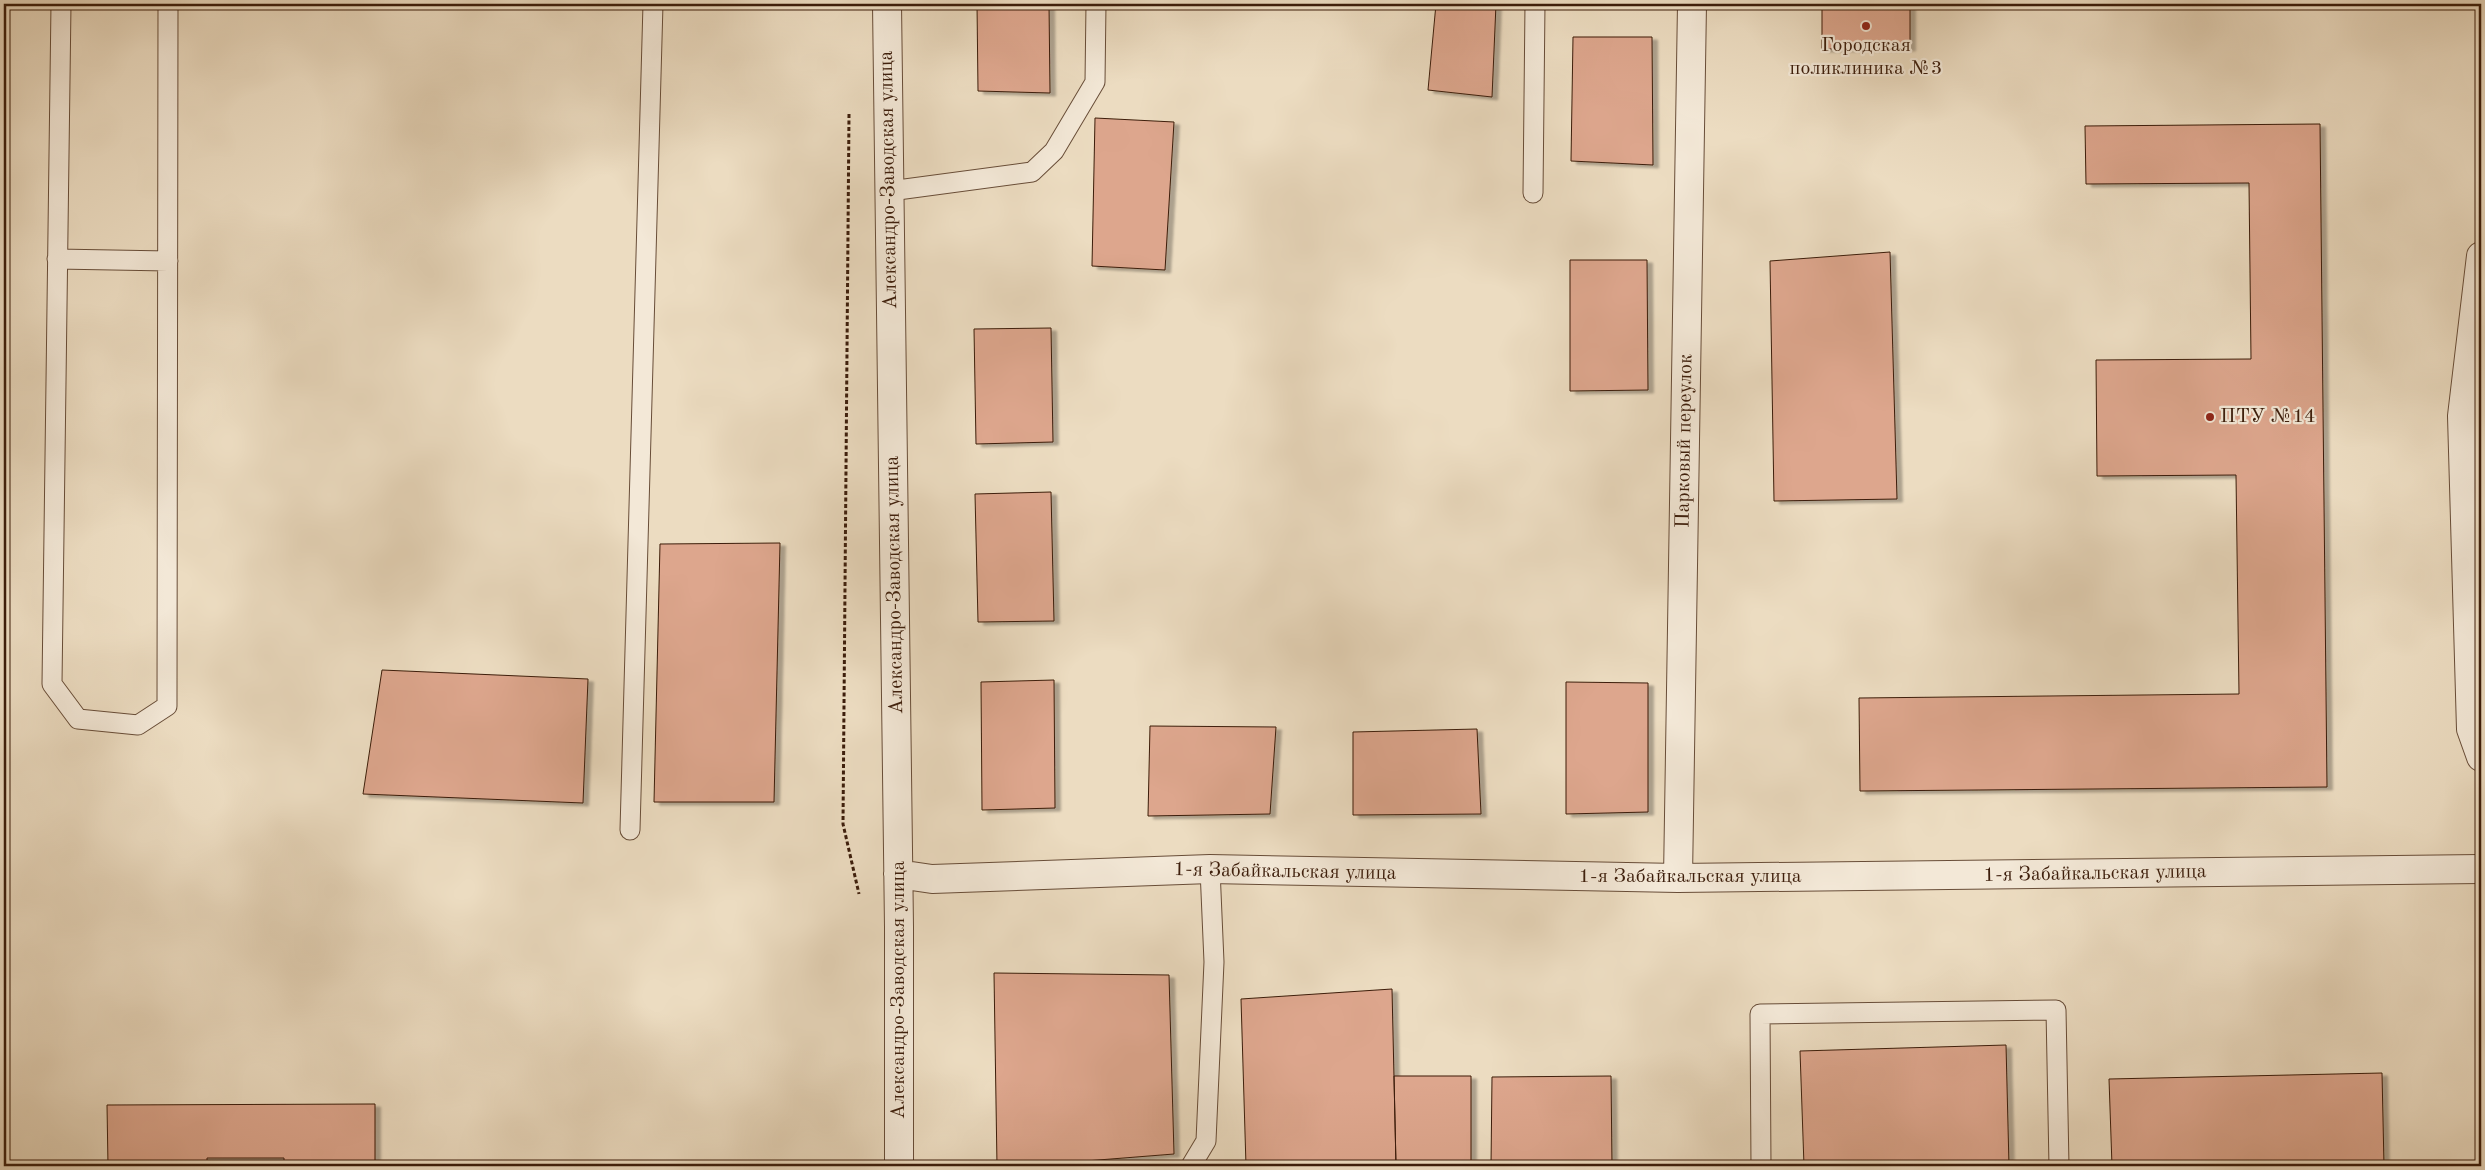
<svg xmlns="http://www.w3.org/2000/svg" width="2485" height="1170" font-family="'Old Standard TT',serif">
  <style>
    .building { fill: #dda68d; stroke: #3c1d0b; filter: url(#shadow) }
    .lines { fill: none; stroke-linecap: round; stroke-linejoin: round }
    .lane-casing { stroke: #684d38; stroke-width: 21 }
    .street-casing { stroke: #684d38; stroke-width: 30 }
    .path { stroke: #3c1d0b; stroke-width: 3; stroke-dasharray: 4 2.5; stroke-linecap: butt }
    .lane { stroke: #f3e8d7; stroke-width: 19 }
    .street { stroke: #f3e8d7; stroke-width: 28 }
    .poi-dot { fill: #8f2418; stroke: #f3e8d7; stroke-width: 2 }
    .labels { text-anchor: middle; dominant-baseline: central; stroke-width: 4.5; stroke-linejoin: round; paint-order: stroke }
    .poi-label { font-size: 20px; fill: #3c1d0b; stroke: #f3e8d7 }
    .street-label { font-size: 20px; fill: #3c1d0b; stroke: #f3e8d7 }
  </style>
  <defs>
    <filter id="shadow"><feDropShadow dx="5.5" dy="3" stdDeviation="1" flood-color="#0004"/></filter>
  </defs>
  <rect width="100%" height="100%" fill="#ecdcc1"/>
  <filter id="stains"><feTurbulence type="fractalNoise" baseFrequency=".004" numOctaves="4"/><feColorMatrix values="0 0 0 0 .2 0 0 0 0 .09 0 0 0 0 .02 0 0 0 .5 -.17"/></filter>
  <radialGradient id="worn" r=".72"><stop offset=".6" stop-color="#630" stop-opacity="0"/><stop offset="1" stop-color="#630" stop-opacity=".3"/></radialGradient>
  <path class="building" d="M977,4H1049L1050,93L978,91Z
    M1436,4H1496L1492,97L1428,90Z
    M1822,4H1910V48L1822,49Z
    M1573,37H1652L1653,165L1571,161Z
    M1095,118L1174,122L1165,270L1092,266Z
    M2320,124L2327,787L1860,791L1859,698L2239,694L2236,475L2097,476L2096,360L2251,359L2249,183L2086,184L2085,126Z
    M1890,252L1897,499L1774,501L1770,261Z
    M1570,260H1647L1648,390L1570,391Z
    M1051,328L1053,442L976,444L974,329Z
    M1051,492L1054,621L978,622L975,494Z
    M780,543L774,802H654L660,544Z
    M382,670L588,679L583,803L363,794Z
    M1054,680L1055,808L982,810L981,682Z
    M1566,682L1648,683V812L1566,814Z
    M1150,726L1276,727L1270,814L1148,816Z
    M1477,729L1481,814L1353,815V732Z
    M994,973L1169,975L1174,1154L1073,1162V1166H997Z
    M1392,989L1396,1166H1246L1241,999Z
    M2006,1045L2009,1166H1804L1800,1051Z
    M2382,1073L2384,1166H2112L2109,1079Z
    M1394,1076H1471V1166H1396Z
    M1611,1076L1612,1166H1491L1492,1077Z
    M375,1104V1166H284V1158H207V1166H108L107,1105Z"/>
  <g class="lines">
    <defs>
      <path id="lane" d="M61,4L52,684L78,719L138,725L167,706L168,4
        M890,191L1032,172L1054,151L1095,82L1096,4
        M1533,193L1535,4
        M57,259L168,261
        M630,830L653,4
        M1191,1166L1206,1141L1214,962L1210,869
        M1761,1166L1760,1014L2056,1010L2059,1166"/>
      <path id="street" d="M887,4L899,927V1166
        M2481,256L2462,416L2471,729L2481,757
        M898,874L932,879L1210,869L1678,878L2481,869
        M1678,878L1692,4"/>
    </defs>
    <use href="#lane" class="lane-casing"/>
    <use href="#street" class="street-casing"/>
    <path class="path" d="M849,114L843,824L859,894"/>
    <use href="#lane" class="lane"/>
    <use href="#street" class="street"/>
  </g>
  <g class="poi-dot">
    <circle cx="1866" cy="26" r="5"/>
    <circle cx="2210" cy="417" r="5"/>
  </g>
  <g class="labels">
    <g class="poi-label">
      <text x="1866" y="46">Городская<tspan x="1866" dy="23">поликлиника №3</tspan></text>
      <text x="2220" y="417" text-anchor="start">ПТУ №14</text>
    </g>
    <g class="street-label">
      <text transform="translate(889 180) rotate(-91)">Александро-Заводская улица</text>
      <text transform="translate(1685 441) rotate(-89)">Парковый переулок</text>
      <text transform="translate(895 585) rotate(-91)">Александро-Заводская улица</text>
      <text transform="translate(1285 872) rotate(1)">1-я Забайкальская улица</text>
      <text transform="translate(2095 874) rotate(-1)">1-я Забайкальская улица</text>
      <text x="1690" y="877">1-я Забайкальская улица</text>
      <text transform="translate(899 990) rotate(-90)">Александро-Заводская улица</text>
    </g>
  </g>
  <rect width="2485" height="1170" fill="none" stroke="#ecdcc1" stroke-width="20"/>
  <rect x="5" y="5" width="2475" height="1160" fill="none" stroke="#3c1d0b" stroke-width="2.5"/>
  <rect x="10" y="10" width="2465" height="1150" fill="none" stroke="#3c1d0b"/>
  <rect width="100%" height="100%" filter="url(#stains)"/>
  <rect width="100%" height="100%" fill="url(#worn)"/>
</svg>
